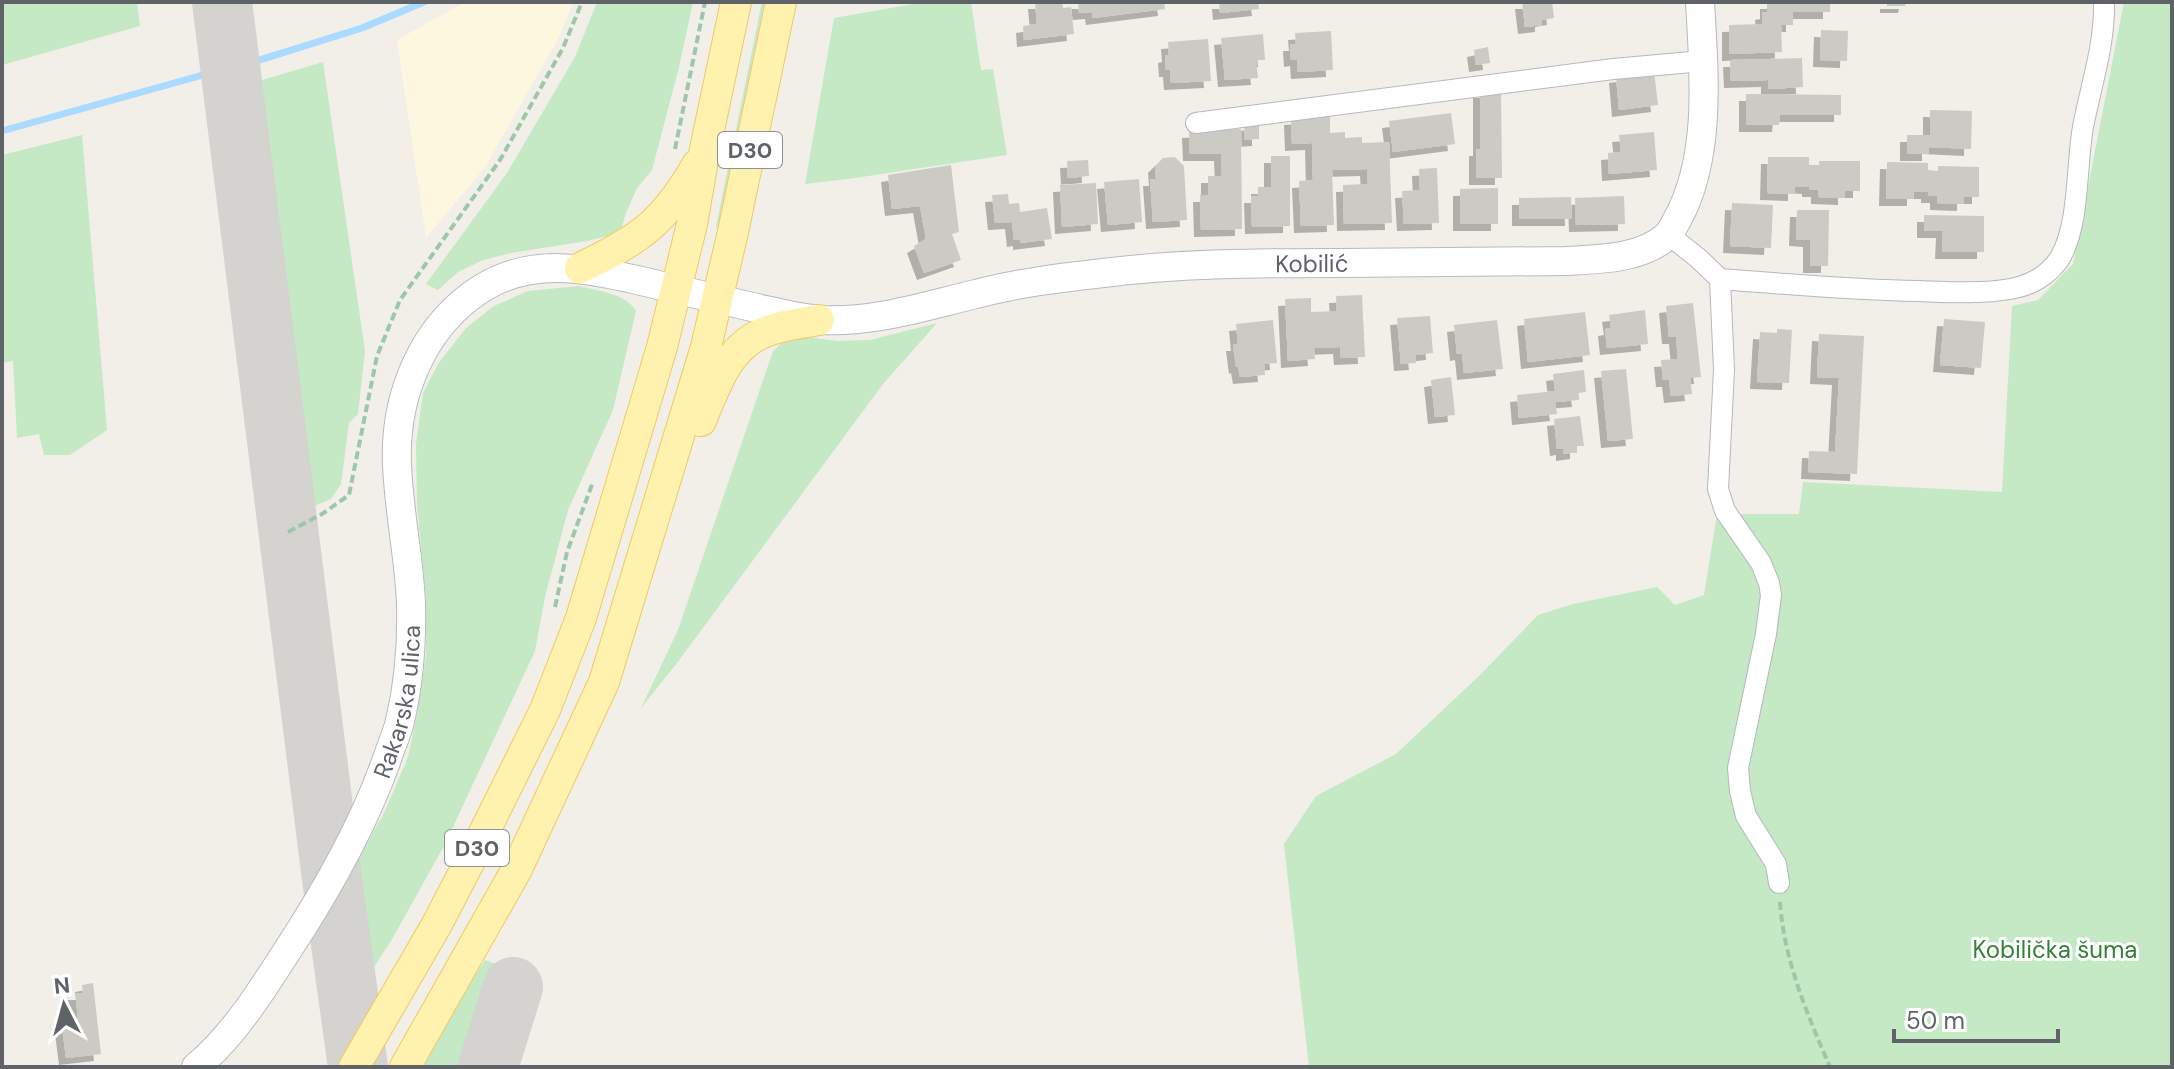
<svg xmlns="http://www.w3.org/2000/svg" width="2174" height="1069" font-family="'DM Sans',sans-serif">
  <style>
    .commercial { fill: #fef7e0 }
    .green { fill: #c5e8c5 }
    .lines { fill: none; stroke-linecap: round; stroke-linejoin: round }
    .stream { stroke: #aadaff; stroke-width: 7 }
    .taxiway { stroke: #d4d3d0; stroke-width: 60 }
    .building { fill: #cccac5; filter: url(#shadow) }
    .minor-casing { stroke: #b5b8bc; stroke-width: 22 }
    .secondary-casing { stroke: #b6babf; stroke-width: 30 }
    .primary-casing { stroke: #f2c960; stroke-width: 32 }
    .path { stroke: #9cc7a9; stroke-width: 4; stroke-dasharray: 8 4; stroke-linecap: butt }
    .minor { stroke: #fff; stroke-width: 20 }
    .secondary { stroke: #fff; stroke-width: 28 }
    .primary { stroke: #fff2af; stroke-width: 30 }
    .labels { text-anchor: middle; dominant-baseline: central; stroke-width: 6; stroke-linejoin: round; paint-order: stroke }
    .shield { fill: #fff; stroke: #8f9295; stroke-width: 2 }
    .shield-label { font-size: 22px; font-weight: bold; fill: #5f6368 }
    .street-label { font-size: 24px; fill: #5f6368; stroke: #fff }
    .park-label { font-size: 24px; fill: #348238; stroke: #fff }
  </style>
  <defs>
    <filter id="shadow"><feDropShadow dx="-7" dy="7" stdDeviation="0" flood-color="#0004"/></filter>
  </defs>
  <rect width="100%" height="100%" fill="#f1efe8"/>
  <path class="commercial" d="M465,2H573L558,39L485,167L426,238L397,40Z"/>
  <path class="green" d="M2,2H137L140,26L2,65Z
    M597,2H693L679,67L652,170L637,188L626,213L620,233L587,241L511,253L483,260L458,272L438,290L426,284L507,173L575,57Z
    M762,2H768L720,228L716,227Z
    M925,2H971L981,70L993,69L1007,155L855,178L805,184L834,18Z
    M2124,2H2172V1067H1309L1284,844L1316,796L1396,754L1480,675L1538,615L1573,604L1657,587L1675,605L1704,595L1717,514H1799L1803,482L2002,492L2012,306L2038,300L2073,264Z
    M323,62L365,351L358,414L349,423L341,484L331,499L305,510L249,84Z
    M82,135L107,430L70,455H44L39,434L17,438L13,361L2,363V155Z
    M579,286C597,291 626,293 636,311L613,410L568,510L545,597L535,651L444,846L391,941L361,987L348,876L385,811L408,757L417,715L426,655V598L417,504L416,444L423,393L438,364L466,328L494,306L528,291Z
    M937,323L883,384L677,663L641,708L678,630L773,351L785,340L807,337L837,341L870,340Z
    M485,960L504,967L467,1067H418Z"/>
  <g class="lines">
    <path class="stream" d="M250,63L362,28L424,2
      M2,131L210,73"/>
    <path class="taxiway" d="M222,2L332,879L358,1067
      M488,1067L513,987"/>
  </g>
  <path class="building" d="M1035,2H1062L1063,8L1071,7L1074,34L1024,40L1023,26L1037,24Z
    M1078,2H1164L1165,9L1093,18L1092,12L1079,13Z
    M1219,2H1258L1259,9L1220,13Z
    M1522,2H1552L1554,18L1542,20V25L1525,27Z
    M1767,2H1830V12H1793V25H1781L1782,52L1729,54V25L1763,24L1762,13L1767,12Z
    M1887,2H1906L1905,6H1887Z
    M1821,30L1848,31L1847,61L1820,60Z
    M1331,31L1333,70L1298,72L1297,59L1291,60L1290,44H1296L1295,33Z
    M1263,34L1265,60H1256L1258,78L1225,80L1221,38Z
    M1208,39L1211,81L1171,83L1170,70H1166L1165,56L1169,55L1168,42Z
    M1488,47L1490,63L1476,65L1474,50Z
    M1802,58L1803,87L1768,89V80L1731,81L1730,60Z
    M1654,71L1658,105L1619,110L1616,76Z
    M1480,91H1501L1502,178H1476V149H1480Z
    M1746,94L1841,95V115H1780L1779,125H1746Z
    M1930,110L1972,111L1971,149L1929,147V154H1907V135H1930Z
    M1451,113L1455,144L1393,152L1389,121Z
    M1330,116V133L1345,132V138L1362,137V143L1389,142L1392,223L1344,224L1343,185L1368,184L1367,169L1332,170L1334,225L1301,226L1299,181L1313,180L1312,143L1292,144L1291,118Z
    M1259,123V139L1245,140L1244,124Z
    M1241,129L1242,229L1201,230L1200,195H1208V176H1222L1221,154H1190L1189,131Z
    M1654,132L1657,170L1609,174L1608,153L1621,152L1619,135Z
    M1271,156H1290V226L1252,227L1251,196H1258V187H1271Z
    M1175,157L1184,166L1187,220L1153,222L1150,179H1156L1155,166L1163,158Z
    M1768,157H1809V165H1819V161H1860V191H1845V198L1818,197V190H1809V187L1795,186V194L1767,193Z
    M1088,160L1089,176L1068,178L1067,161Z
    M1887,162L1928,163V170L1938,171V166L1979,167V197H1964V204L1937,203V196H1928V192H1914V199H1886Z
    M951,165L959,232L952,234L961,260L924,273L914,246L926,239L920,206L892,209L888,175Z
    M1437,168L1439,223L1404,224L1402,191L1420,190L1419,169Z
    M1139,179L1142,222L1108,225L1104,182Z
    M1096,183L1098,224L1062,227L1060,185Z
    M1498,188V224H1460V189Z
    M1008,194L1009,204L1019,203L1020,212L1047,208L1052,239L1020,243V239L1014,240L1012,222L995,223L992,195Z
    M1624,196L1625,224L1576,225L1575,198Z
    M1571,197L1572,219H1519V198Z
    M1732,203L1773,205L1771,248L1730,246Z
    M1797,210H1829L1828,266H1810V240L1796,239Z
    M1924,215L1984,216V252H1942L1943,231H1924Z
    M1362,295L1365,357L1341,358L1340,347L1314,348L1315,359L1288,361L1285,299L1311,298V312L1337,311L1336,296Z
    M1693,303L1701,377L1690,378L1692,394L1671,396L1669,380H1663L1661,360L1678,359L1676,337H1669L1666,306Z
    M1645,310L1648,344L1607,348L1605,329L1611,328L1609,315Z
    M1585,312L1590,355L1528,362L1524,319Z
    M1430,316L1433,353L1415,355L1416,363L1401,364L1397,318Z
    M1944,319L1985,322L1981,368L1940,365Z
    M1273,320L1277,363L1264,364L1265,375L1240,377L1238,366L1236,367L1233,344H1238L1236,324Z
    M1497,320L1503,369L1464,373L1462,353L1457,354L1454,325Z
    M1777,329L1792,330L1789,383L1757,382L1760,332L1777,333Z
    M1819,334L1864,336L1857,474L1808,472L1809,451L1835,452L1839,378L1817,377Z
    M1626,369L1633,439L1608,441L1601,371Z
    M1584,370L1586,392L1578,393L1579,400L1555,402L1557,414L1519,418L1517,395L1555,391L1553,374Z
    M1451,377L1455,415L1435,417L1431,380Z
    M1580,416L1584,446H1577V452L1563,454V448L1557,449L1554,419Z
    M93,983L101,1054L66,1058L61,1019L78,1017L75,993H83L82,985Z"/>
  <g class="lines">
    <defs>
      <path id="minor" d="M1196,123L1613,69L1703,61
        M1669,235L1698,258L1720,279L1724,370L1718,489L1725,511L1761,563L1769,583L1771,595L1766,634L1738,768L1740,791L1746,816L1776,864L1779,883
        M1720,279C1786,284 1852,290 1919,291C1949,292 1981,294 2010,289C2030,286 2049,275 2060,258C2080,223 2076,166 2083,127C2091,85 2105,45 2104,2"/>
      <g id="secondary">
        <path id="s1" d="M196,1067C234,1035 260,993 287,951C327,890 363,827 387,759C391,746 397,734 400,721C409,683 412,642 411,603C409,557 399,512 397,465C394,396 423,324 484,287C532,258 585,268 637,280C675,289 714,298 752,307C775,312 797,318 820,320C874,323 925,306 976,294C1017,283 1060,278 1103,273C1182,263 1260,263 1340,263C1416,263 1492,262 1567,261C1600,259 1641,259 1667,236C1671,232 1674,225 1677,220C1712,157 1704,72 1700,2"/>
      </g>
      <path id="primary" d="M580,268C639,240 664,223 697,165
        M701,421C706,407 712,394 718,381C741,332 769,328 819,320
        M354,1067L436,926L474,853L545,710L581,618L662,347L692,224L705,149L736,2
        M405,1067L517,869L604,682L706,347L733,232L781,2"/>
    </defs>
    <use href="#minor" class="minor-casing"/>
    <use href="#secondary" class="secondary-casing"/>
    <use href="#primary" class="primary-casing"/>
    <path class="path" d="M675,149L705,2
      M288,532L322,514L349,495L377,356L400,300L500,160L563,48L582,2
      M555,607L567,552L593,482
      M1780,902C1784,960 1807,1014 1830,1067"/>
    <use href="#minor" class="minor"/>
    <use href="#secondary" class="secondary"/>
    <use href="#primary" class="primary"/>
  </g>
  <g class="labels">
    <g class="shield">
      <rect x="718" y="132" width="64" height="36" rx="6"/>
      <rect x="445" y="830" width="64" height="36" rx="6"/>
    </g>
    <g class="shield-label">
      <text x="750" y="150">D30</text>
      <text x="477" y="848">D30</text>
    </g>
    <g class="street-label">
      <text stroke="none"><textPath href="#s1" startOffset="1712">Kobilić</textPath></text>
      <text stroke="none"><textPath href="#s1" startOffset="424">Rakarska ulica</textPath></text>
    </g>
    <g class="park-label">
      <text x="2055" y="949">Kobilička šuma</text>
    </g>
  </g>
  <rect width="2174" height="1069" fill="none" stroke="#5f6368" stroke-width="8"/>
  <g transform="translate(64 1005) rotate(354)" stroke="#ffffff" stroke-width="6" paint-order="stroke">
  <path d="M0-6L14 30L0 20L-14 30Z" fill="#5f6368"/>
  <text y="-12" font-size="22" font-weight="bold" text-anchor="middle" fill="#5f6368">N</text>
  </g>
  <path d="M1894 1029v12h164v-12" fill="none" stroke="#5f6368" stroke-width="4"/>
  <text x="1906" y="1029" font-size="24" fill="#5f6368" stroke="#ffffff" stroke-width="6" paint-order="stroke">50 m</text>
</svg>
